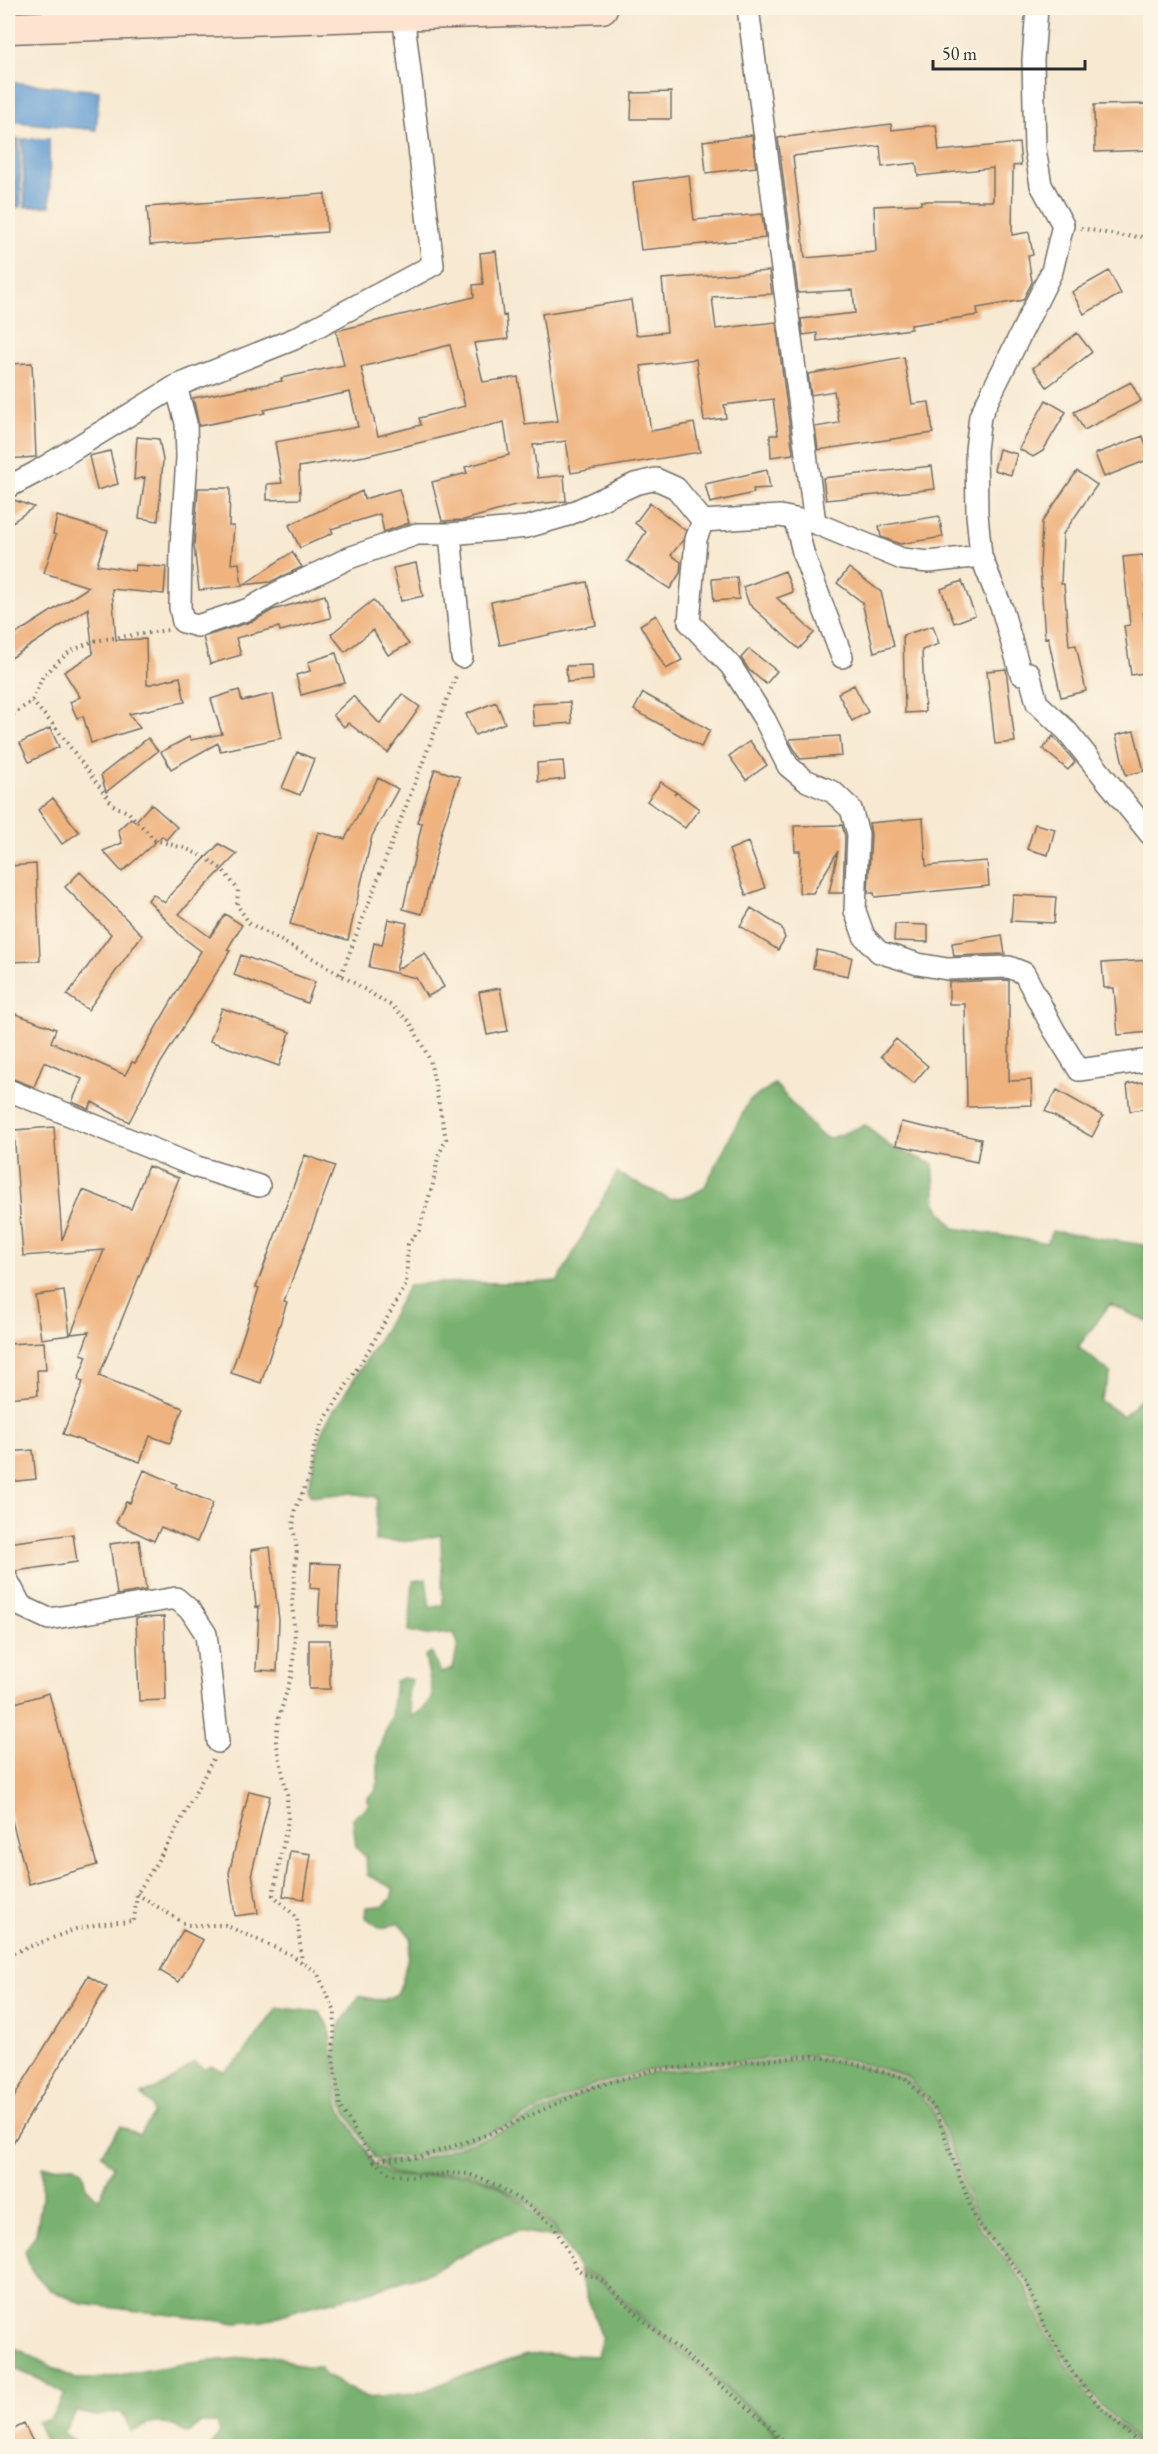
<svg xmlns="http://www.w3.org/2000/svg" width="1158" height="2454" font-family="'EB Garamond',serif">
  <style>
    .forest { fill: #79b16f; stroke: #526e4d; stroke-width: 1.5 }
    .water { fill: #659ed4; stroke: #486480; stroke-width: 1.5 }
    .building { fill: #efb37f; fill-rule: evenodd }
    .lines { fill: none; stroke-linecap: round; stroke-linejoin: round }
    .minor-casing { stroke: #726e65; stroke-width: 24 }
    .secondary-casing { stroke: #726e65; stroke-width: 33 }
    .path { stroke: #726e65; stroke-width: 4; stroke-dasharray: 1.5 4.5; stroke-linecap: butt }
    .minor { stroke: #fff; stroke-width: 21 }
    .secondary { stroke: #fee3d1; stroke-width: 30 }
  </style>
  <rect width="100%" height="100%" fill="#fcf5e5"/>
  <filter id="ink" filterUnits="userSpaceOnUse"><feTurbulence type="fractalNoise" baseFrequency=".0167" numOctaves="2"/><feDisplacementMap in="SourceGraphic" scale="12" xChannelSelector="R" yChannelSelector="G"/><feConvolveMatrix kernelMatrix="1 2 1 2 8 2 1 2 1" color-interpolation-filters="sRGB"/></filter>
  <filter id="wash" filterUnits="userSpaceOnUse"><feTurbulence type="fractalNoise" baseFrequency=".008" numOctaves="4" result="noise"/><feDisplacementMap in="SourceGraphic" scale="24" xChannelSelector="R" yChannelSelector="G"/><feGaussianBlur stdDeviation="1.35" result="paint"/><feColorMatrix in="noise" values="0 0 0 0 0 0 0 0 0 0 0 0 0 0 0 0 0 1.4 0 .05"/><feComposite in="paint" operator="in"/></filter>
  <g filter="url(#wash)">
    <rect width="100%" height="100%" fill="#f7e9d2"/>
    <path class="forest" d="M775,1084L817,1132L828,1139L865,1125L891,1147L933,1164L936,1204L954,1228L1047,1243L1052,1231L1150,1246V1323L1110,1304L1078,1347L1111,1373L1100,1401L1123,1416L1150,1389V2446L1139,2442L1101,2406L1074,2372L1047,2328L1027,2280L976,2218L935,2107L906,2076L856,2062L813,2055L653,2069L591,2086L489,2133L419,2156L374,2158L342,2105L335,2057L338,2028L359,1996L382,2001L397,1994L402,1982L412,1939L399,1922L382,1929L365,1917L366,1907L383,1906L392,1898L393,1888L367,1875L366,1857L356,1848L353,1818L368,1806V1797L375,1791L378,1783V1751L391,1717L395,1681L403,1678L412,1680L407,1698L412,1717L425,1707L433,1696L425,1656L431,1652L441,1673L453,1669L458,1644L454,1633L427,1635L409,1631L413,1581L426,1579L430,1608L443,1605L441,1535L411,1541H375L377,1497L350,1493L319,1496L310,1495L308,1487L324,1426L377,1343L409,1285C459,1279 509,1286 558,1281L617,1173L669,1199L690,1196L704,1188L749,1101Z
      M277,2008L319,2012L329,2026L339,2107L372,2161L389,2175L411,2177L447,2174L469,2175L496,2185L527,2206L552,2226L559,2238L518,2231L495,2238L431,2272L361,2294L303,2308L263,2321L237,2323L82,2304L49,2289L31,2270L25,2251L36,2234L42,2199V2167L75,2166L82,2172L86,2187L99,2200L113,2166L101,2154L121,2126L139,2135L153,2114L152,2106L142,2095L172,2080L194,2062L204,2069L211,2066L224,2071L240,2059Z
      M813,2058L855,2065L905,2079L932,2108L974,2220L1024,2282L1044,2329L1072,2374L1098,2408L1141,2446H788L766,2421L643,2318L603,2280L579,2269L553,2224L529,2204L497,2184L470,2173L447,2172L411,2176L390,2173L377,2161L420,2159L490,2136L592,2089L654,2072Z
      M578,2271L602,2282L641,2319L765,2422L786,2446H211L220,2432L217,2423H200L188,2433C164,2420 156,2419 131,2432L127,2419L120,2412L97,2416L76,2412L63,2432L80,2446H48L37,2422L50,2419L65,2395L41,2380L8,2366V2348L12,2346L75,2379H97L183,2364L262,2356L279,2357L304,2367H319L325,2375L366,2398L415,2394L490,2366L528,2355L548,2354L597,2356L602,2338Z"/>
    <path class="water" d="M8,82L99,91L96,130L8,121Z
      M8,139H19L21,207H8Z
      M22,139H49L50,206L25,207Z"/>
    <g id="blocks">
      <path class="building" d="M671,92V119H631L632,93Z
        M1150,104V150L1095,152L1094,105Z
        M891,124L892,130L936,125L939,151L1019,143L1021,165L1013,166L1012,235L1029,232L1033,255L1028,256L1032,282L1023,300L977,308L978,315L911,325V329L817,341V333L803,335L801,319L855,313L853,290L798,293L778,138ZM880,146L882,167L916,163L918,176L993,168V201H921V204L874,206L876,252L805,258L793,156Z
        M752,135L756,167L706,173L703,141Z
        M689,175L694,220L762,214L765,238L641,250L633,182Z
        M325,194L327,232L150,245L147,207Z
        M496,251L503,316L506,315L508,339L474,343L483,382L518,377L525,425L558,421L542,314L631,300L636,335L667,332L662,279L769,271L772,294L712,297L716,329L776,322L793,454L771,457L770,435H778L773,399L724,405L726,418L704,421L696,359L641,366L651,431L694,423L700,452L571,473L566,441L533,445L538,478L564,475L566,501L515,506L464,520L442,521L432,482L467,473L465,467L509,455L504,422L365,456L299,467L300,499L267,500V484L282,483L275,442L358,427L350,392L264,410L265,413L199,426L193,398L282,381L281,378L344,365L336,331L474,297L473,285L483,284L480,253ZM450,345L465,406L419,418L421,425L378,436L361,367Z
        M1109,271L1121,294L1084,314L1072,292Z
        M1077,333L1092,352L1047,387L1033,368Z
        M904,357L912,404L929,402L933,433L818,450L815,427L839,423L834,391L811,395L808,374Z
        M32,363L36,457L8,459V364Z
        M1131,382L1141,401L1084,430L1074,412Z
        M1046,400L1066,412L1043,451L1033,457L1019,449Z
        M1143,436L1150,459L1104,477L1095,454Z
        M137,437L159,439L163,460L158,521L139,518L145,477L134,480Z
        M999,449L1017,454L1011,475L994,470Z
        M110,451L118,484L97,490L89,456Z
        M932,466L935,489L826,500L823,478Z
        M767,470L770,488L753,489L754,493L710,503L705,484Z
        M1077,471L1097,485L1063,534L1061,584H1064L1069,646L1076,645L1086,691L1061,697L1048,637L1045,638L1040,569L1042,522Z
        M198,488H230L229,526H234L231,564L239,563L242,586L199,590L194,545Z
        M399,489L409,523L384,532L380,514L331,529L333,533L300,548L289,525L362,491L364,499Z
        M11,499L34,507L8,525V500Z
        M650,503L686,531L683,540L671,555L681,562L680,573L670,589L627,561L646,532L635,523Z
        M57,516L108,531L97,565L135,571L136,565L166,567L164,594L112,589L116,640L146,639L147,685L180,677L185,702L129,714L140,728L91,743L83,716L77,718L70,702L80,697L64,672L93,654L88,608L8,660V639L89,587L44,573L56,535L53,534Z
        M939,516L943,537L900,544L881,537L879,526Z
        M292,552L302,567L270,582L243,585Z
        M1143,555L1148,609H1143L1150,672L1131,675L1124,626L1130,625L1123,557Z
        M416,563L423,596L401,601L393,568Z
        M849,568L881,592L894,646L874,652L862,602L837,583Z
        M785,571L793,592L777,598L814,633L799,649L749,604L743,587Z
        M737,577L739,599L714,601L712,579Z
        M962,581L975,615L954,623L941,589Z
        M587,582L596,625L500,645L491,602Z
        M325,595L331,618L280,631L279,627L236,638L241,655L210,664L203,637L253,621L273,610Z
        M373,600L409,644L388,655L373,630L345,652L331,634Z
        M656,615L682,660L666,669L640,625Z
        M933,626L939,644L922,650L925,712L905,713L903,635Z
        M749,649L777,671L766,684L749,670L741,658Z
        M336,653L345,683L301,695L296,675L310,671L308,662Z
        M592,665L593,680L567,682L566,666Z
        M1006,669L1015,742L995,744L987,671Z
        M854,685L868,712L852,721L838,693Z
        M239,690L242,701L273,694L282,738L220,751L218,743L171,769L161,752L189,737L191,740L222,734L211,699Z
        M643,693L710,730L701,747L634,710Z
        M402,694L420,707L388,753L348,723L344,727L333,715L353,696L380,724Z
        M496,702L505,723L475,735L466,714Z
        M570,702L572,723L534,726L532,704Z
        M50,728L59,747L29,762L20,743Z
        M1134,731L1144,771L1126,775L1116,735Z
        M840,736L842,756L800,759L790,742V739Z
        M1053,736L1075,762L1068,770L1043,749Z
        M148,738L158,751L106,792L101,775Z
        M750,741L767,765L746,780L729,756Z
        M297,752L314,759L300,795L282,788Z
        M563,761L565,779L538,782L537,763Z
        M435,769L460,777L442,830L422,914L403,909L422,823L417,822Z
        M378,778L398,789L372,836L348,940L290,924L318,832L345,839Z
        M661,782L676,792L674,795L677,793L699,809L685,828L647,801Z
        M53,798L79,832L62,844L38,810Z
        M151,804L177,827L166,840L162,836L122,872L103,851L122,843L118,830L131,818L135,822Z
        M923,818L926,866L987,861L989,886L875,897L874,893H868L871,834L869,823Z
        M1035,824L1055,829L1048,855L1027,849Z
        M842,825L845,836L843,893H829L838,851L813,893H799L800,851H795L794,826Z
        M748,842L765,888L746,895L729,850Z
        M219,844L237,854L179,914L210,937L225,914L242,925L227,950L230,951L154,1074L129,1122L92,1102L89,1109L72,1102L82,1079L44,1062L34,1087L8,1077V1011L56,1029L51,1042L125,1075L132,1062L135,1063L201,951L181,936L148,900L153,894L165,903L169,896Z
        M36,864L40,961L8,962V866Z
        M80,872L142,935L88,1010L67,995L111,934L65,887Z
        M1013,895L1056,897L1054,923L1011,921Z
        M751,908L781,927L785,938L778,950L740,926Z
        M388,919L407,923L396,970L425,953L444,987L427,997L416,978L369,967L374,943L382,945Z
        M895,924L928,925V942L894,941Z
        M1002,935L1005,954L954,956L952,943Z
        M817,950L852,957L848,976L813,968Z
        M241,955L315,982L307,1003L234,975Z
        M1150,960V1032L1118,1035L1114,988H1104L1102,963Z
        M1007,980L1009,981V1081L1031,1080L1032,1105L967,1107L965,1004H949V982Z
        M500,988L508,1031L487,1035L479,992Z
        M222,1008L290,1032L279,1066L210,1041Z
        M896,1039L928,1066L914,1083L881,1056Z
        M1150,1081V1108L1130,1111L1127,1084Z
        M1057,1090L1103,1116L1092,1137L1045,1111Z
        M901,1122L981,1139L977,1162L896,1145Z
        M54,1127L62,1240L83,1190L131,1209L148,1166L179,1178L99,1376L183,1408L170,1443L150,1436L140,1462L63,1434L83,1382L78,1380L87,1356L81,1354L89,1332L71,1334L104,1250L23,1256L14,1130Z
        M305,1155L335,1166L284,1301L287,1302L261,1383L231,1373L259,1288L256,1287Z
        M64,1291L70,1335L41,1339L35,1295Z
        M44,1342L46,1370H37L38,1395L8,1398V1344Z
        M33,1450L36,1479L8,1482V1452Z
        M144,1470L177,1484L175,1487L213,1503L197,1542L161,1527L154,1541L116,1523L126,1502L130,1503Z
        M73,1534L77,1562L16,1571L10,1569L8,1543Z
        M139,1540L146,1590L117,1595L110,1544Z
        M270,1547L279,1620L277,1671L256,1670L259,1606L256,1607L251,1550Z
        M311,1563L340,1564L337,1626L318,1625L320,1589L310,1588Z
        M164,1617L166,1700L139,1701L136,1618Z
        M309,1640H330V1689H309Z
        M49,1693L97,1865L29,1884L8,1806V1705Z
        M249,1791L270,1796L252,1872L258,1913L235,1916L229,1873Z
        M290,1851L311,1854L304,1899L283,1896Z
        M183,1930L203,1940L179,1982L160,1971Z
        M88,1976L107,1987L8,2151V2107Z
        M24,2424L35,2446H8V2432Z"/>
    </g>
  </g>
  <g filter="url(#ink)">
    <use href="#blocks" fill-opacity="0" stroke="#726e65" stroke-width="1.5"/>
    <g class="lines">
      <defs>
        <path id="minor" d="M748,8L815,523
          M1037,8L1033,60L1035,149L1041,185L1063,225L1052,271L980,416L976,450L977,514L981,556L1002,609L1021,674L1029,673L1037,703L1066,730L1150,834
          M176,386L186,423L187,458L181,546L180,607L183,622L197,626L249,609L275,594L349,558L417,534H450L527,527L565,516L635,484L656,479L676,488L703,521L780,516L815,523L902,559L929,562L981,556
          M8,487L35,473L176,386L294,339L433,265L403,13
          M795,520L804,556L842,657
          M703,521L696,539L689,622L731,666L765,720L788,766L805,780L833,792L851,809L858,834L855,911L864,936L879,952L918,964L947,969L1009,967L1024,973L1054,1030L1079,1070L1150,1060
          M450,534L462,657
          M8,1090L197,1167L259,1186
          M8,1581L21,1606L49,1619L176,1598L191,1611L206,1634L218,1742"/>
        <path id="secondary" d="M8,28L602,8"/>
      </defs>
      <use href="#minor" class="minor-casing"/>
      <use href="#secondary" class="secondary-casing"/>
      <path class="path" d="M1081,228L1120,236L1150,237
        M32,701L56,728L113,805L129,813L155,840L187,849L206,858L223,870L238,890L237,905L249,923L316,960L392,1006L410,1022L430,1060L446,1139L438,1157L433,1184L419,1230L408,1244L406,1285L367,1353L322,1424L314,1448L310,1475L295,1510L293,1527L297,1549L292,1602L295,1639L292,1674L278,1720L276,1741L287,1794L288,1820L273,1895L297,1918L302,1962
        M8,718L32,701L43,676L69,652L93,641L168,630
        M341,975L456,676
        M137,1894L187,1925H225L289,1954L317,1972L335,2012L333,2057L340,2106L373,2160L420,2157L489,2134L591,2088L653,2070L813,2056L855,2064L905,2078L934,2107L975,2219L1026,2281L1046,2329L1073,2373L1100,2407L1138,2443L1146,2446
        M8,1955L76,1929L104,1923L134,1921L137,1894L171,1839L213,1759
        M374,2161L390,2174L411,2177L447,2173L469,2174L496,2185L528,2205L553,2225L578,2270L603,2281L642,2319L765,2422L787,2446"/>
      <use href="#minor" class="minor"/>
      <use href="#secondary" class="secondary"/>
    </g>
  </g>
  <rect width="1158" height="2454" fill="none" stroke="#fcf5e5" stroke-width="30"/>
  <path d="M933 60v9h152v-9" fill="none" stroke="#2b2b2b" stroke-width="3"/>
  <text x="942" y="60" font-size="18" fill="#2b2b2b" stroke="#fcf5e5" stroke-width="4.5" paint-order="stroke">50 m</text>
</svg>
